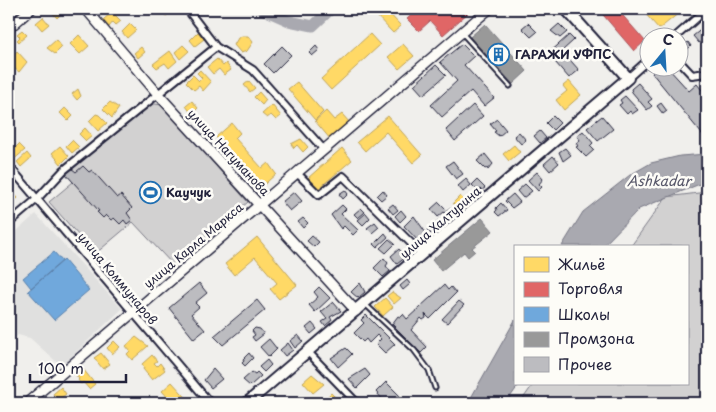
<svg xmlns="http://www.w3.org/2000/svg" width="716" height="412" font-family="'Playpen Sans',sans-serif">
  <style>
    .built { fill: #e0e0df }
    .green { fill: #d2d1d1; stroke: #7a7a86 }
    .water { fill: #a9a9b0; stroke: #737381 }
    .homes { fill: #ffd966; stroke: #bda259 }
    .shops { fill: #e06666; stroke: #a75259 }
    .schools { fill: #6fa8dc; stroke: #5880ac }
    .industry { fill: #999; stroke: #75757d }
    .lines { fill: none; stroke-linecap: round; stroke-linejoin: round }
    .river { stroke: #a9a9b0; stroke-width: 11 }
    .building { fill: #bcbcc0; stroke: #22223b }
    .lane-casing { stroke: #22223b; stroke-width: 7 }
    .street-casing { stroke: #22223b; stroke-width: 10 }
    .secondary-casing { stroke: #22223b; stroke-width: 12 }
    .primary-casing { stroke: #22223b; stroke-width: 14 }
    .lane { stroke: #fdfcf7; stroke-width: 3 }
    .street { stroke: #fdfcf7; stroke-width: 6 }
    .secondary { stroke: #fdfcf7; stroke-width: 9 }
    .primary { stroke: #fdfcf7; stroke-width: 10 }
    .labels { text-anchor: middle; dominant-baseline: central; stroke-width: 5; stroke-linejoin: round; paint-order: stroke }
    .poi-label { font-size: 12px; font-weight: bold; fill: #22223b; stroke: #fdfcf7; text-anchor: start }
    .street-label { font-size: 12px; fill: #22223b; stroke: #fdfcf7 }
    .water-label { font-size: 14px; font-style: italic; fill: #58586a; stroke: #fdfcf7 }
  </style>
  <rect width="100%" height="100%" fill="#f0efec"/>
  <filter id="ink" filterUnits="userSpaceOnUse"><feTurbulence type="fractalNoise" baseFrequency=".02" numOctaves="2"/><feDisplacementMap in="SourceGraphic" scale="10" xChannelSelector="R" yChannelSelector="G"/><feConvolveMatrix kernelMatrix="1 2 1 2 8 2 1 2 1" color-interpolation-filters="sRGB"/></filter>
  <g filter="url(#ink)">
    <path class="built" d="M36,214L122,309L61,366L30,338L18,335L9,342V238Z"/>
    <path class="green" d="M148,103L162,105L248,202L174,266L133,222L95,254L49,202L73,182L66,173Z
      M707,192V403H520L534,383H687V246H631L666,197Z"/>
    <path class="water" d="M707,154V181L639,209L603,246H562L583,212L630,175L651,163L680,156Z
      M515,320V383H520L506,403H468Z"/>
    <path class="homes" d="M52,9H64L65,10L57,18L50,10Z
      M159,9H174L166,16Z
      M372,9H385L401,26L393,33L371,10Z
      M646,9H684L659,29L643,11Z
      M112,12L121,21L116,25L113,22L109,27L103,20Z
      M43,17L49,24L42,30L36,23Z
      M130,24L136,30L127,38L122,32Z
      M22,30L27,35L19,42L17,40L20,37L17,34Z
      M198,32L204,39L195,46L190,40Z
      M370,34L380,45L331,90L321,79Z
      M79,35L89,46L80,54L70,44Z
      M242,36H248L253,42L247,51L241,53L234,45L238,38Z
      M56,40L62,47L55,54L47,48Z
      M403,44L414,56L399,69L388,57Z
      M183,45L189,51L180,59L175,52Z
      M141,47L145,52L138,58L134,53Z
      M17,51L27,62L19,72L9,64V59Z
      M170,51L177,61L169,68L165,63L157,68L153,64Z
      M217,59L223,66L226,63L231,70L224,75L219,69L213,74L207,67Z
      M200,70L211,82L203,91L199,86L194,90L186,82L193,75L199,81L202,78L197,73Z
      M249,81L255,88L250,92L244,85Z
      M569,81L581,95L564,110L556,100L567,91L563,86Z
      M297,82L323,112L315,120L288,89Z
      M78,89L81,96L77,100L72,94Z
      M259,92L266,100L262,105L254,97Z
      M192,101L198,108L192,114L186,106Z
      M110,102L119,108L112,118L103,109Z
      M272,105L281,116L276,120L271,115L267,118L262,114Z
      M65,108L73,116L68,121L60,113Z
      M326,111L334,120L342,114L350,123L331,140L315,121Z
      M96,114L99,115L107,123L98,131L89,121Z
      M388,116L422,155L413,163L386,132L365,151L357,142Z
      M232,123L240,133L235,138L262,168L268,163L276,174L260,188L216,137Z
      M85,128L92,136L86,141L79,134Z
      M301,139L308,147L303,152L297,145L294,148L291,144Z
      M72,140L79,147L72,153L66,146Z
      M19,144L25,150L12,161L9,157V148L13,150Z
      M514,145L520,152L509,161L503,154Z
      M60,146L69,156L61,164L52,153Z
      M342,148L352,160L318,189L308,178Z
      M27,153L31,158L21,167L17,162Z
      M9,188L18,198L12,203L9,199Z
      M460,196L467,204L460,211L453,203Z
      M257,237L297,285L279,299L270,289L277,283L255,257L234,275L225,264Z
      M392,292L401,298L394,304L387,296Z
      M385,298L393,307L383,316L375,307Z
      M136,337L148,346L132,360L127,354L130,351L126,346Z
      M114,341L120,347L112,354L107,348Z
      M101,353L110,364L103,369L94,358Z
      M152,355L157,361L154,363L157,366L160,363L165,370L152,380L143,369L144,367L142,364Z
      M83,369L95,384L89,389L83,382L81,384L78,380L79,379L76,375Z
      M312,374L324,384L313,393L303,382Z
      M172,382L191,403H173L162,391Z
      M61,387L66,394L61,398L64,401L61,403L53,394Z
      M331,393L337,399L333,403H321Z"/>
    <path class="shops" d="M418,9H466L469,12L443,35L430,21L419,31L407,19Z
      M598,9H617L645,41L634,51Z"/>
    <path class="schools" d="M54,252L62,261L31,288L23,278Z
      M64,260L89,290L54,320L28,291Z"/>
    <path class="industry" d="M485,24L527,71L513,84L470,37Z
      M482,218L493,231L472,248L475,251L468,257L464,252L441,271L432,260Z"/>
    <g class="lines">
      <path class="river" d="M262,9L289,21L313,26L331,9"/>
    </g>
    <path class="building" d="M528,23L537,32L531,37L522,28Z
      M559,24L567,32L560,38L551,31Z
      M703,28L707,37L699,43L693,36Z
      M569,35L574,40L562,51L579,70L569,78L548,54Z
      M688,42L691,46L685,52L681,48Z
      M462,44L474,56L464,65L494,98L484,106L471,91L442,117L431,105L457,81L440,62Z
      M282,46L291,55L273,73L264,64Z
      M316,46L319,50L312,56L309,53Z
      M436,65L446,75L423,95L414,85Z
      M658,68H668L689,91L697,84L707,96L706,139L652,73Z
      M638,83L652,99L648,102L652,106L647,110L632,92L631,89Z
      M625,96L638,110L632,114L630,111L627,114L619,105L622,103L620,100Z
      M661,103L667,111L663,114L657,106Z
      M473,105L483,116L455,141L446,130Z
      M553,116L560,123L553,130L546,123Z
      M602,116L613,129L598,141L587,128Z
      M497,119L506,130L499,136L494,132L496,131L490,124Z
      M540,131L546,138L540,143L534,136Z
      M583,131L593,143L590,146L594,150L586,157L576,147L578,146L576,143L580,140L577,136Z
      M519,132L526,140L521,144L514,136Z
      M565,148L571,155L563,161L559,152Z
      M485,154L493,164L488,170L487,168L485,169L477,161Z
      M553,156L559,163L550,171L544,164Z
      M453,161L463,174L456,179L446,166Z
      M83,166L89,172L92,170L117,198L121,195L132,208L127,213L132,220L127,224L124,220L120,224L114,218L111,220L106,215L103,218L97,212L99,211L65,173L71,168L76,172Z
      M537,172L543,179L539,184L542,187L538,191L528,180Z
      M466,179L471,185L463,192L458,186Z
      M477,180L485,188L482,190L481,189L478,191L472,185Z
      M525,184L532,191L523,198L517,191Z
      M345,190L348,194L343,199L339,194Z
      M383,190L387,195L381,200L377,196Z
      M294,192L302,201L290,211L282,202Z
      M513,194L520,202L512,208L505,201Z
      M439,202L447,210L450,208L456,214L451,219L444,212L438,217L431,209Z
      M501,203L507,210L499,216L495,212L497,210L496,208Z
      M393,204L398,210L393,214L388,208Z
      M342,205L346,209L341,214L358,230L353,235L344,226L341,229L331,215Z
      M361,208L365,212L358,218L354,214Z
      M401,210L406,216L400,222L395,216Z
      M366,213L370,218L363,225L358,220Z
      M414,216L426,233L420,239L423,241L421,244L404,226Z
      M303,218L308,223L303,228L298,222Z
      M439,220L442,224L431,234L427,230Z
      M375,222L379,227L372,233L367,228Z
      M385,233L388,237L377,247L374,244Z
      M312,236L319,242L314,247L307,241Z
      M389,239L395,244L386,253L380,248Z
      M399,249L406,257L397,264L391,256Z
      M384,258L388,263L386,266L390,271L383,277L374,268Z
      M407,280L410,284L403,290L400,286Z
      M199,283L207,293L195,303L199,307L191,314L205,330L194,339L169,308Z
      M360,283L365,292L358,298L351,292Z
      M444,285L448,290L451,287L456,293L430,319L425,314L426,318L423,320L421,318L411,330L427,347L421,353L392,324L398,316L400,317L403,314L407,319Z
      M319,287L330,298L315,312L309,305L318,297L314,292Z
      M257,300L265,310L223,345L214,336Z
      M459,301L464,305L447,323L442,319Z
      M333,302L341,311L330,317L332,320L325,326L322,322L327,319L321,312Z
      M366,315L395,344L385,353L376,344L381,339L377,335L369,343L366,339L363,342L354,333L364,323L361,320Z
      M312,323L317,329L311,334L306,328Z
      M255,328L260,329L264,334L255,341L252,337L255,335L252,331Z
      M298,335L303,341L295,348L290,341Z
      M269,339L277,349L269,357L260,347Z
      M288,343L293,350L285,356L280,350Z
      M346,348L352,354L338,367L331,358Z
      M249,353L253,358L245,366L242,363L244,361L243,359Z
      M267,360L271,365L264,372L259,367Z
      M213,369L222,379L211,388L204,380Z
      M365,369L370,375L357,388L349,379Z
      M252,372L255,374L257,372L261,376L250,386L243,380Z
      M386,382L399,395L390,403H386L376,392Z"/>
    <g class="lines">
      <defs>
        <path id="lane" d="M462,33L510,86
          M366,305L414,350L429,370L435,388"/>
        <path id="street" d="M187,9L216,47
          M674,38L707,9
          M678,60L692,75L706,73L707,75
          M628,78L648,60
          M9,166L210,403
          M297,173L319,195L343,176L422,254
          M9,223L37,199L64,170L216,47L253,70L324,150
          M308,352L357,403"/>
        <path id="secondary" d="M86,9L157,93L356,311
          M9,28L31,9
          M27,403L489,9"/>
        <path id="primary" d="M247,403L628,78L566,9"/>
      </defs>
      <use href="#lane" class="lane-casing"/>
      <use href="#street" class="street-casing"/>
      <use href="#secondary" class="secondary-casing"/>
      <use href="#primary" class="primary-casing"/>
      <use href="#lane" class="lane"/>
      <use href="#street" class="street"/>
      <use href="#secondary" class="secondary"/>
      <use href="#primary" class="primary"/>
    </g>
  </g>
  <defs>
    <symbol id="building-ring" viewBox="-11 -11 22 22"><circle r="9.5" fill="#fdfcf7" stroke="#1f6fb2" stroke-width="1.5"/><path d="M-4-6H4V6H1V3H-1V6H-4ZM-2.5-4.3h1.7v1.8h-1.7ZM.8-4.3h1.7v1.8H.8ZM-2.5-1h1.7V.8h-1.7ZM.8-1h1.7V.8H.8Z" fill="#1f6fb2"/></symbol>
    <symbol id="stadium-ring" viewBox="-11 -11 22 22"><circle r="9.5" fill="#fdfcf7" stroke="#1f6fb2" stroke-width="1.5"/><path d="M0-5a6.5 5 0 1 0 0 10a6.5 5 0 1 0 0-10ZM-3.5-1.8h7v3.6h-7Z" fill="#1f6fb2"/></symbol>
  </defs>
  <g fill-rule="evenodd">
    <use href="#building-ring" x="486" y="42" width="25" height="25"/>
    <use href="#stadium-ring" x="138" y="180" width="25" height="25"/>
  </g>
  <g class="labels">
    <g class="poi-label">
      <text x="515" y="54">ГАРАЖИ УФПС</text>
      <text x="166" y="192">Каучук</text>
    </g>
    <g class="street-label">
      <text transform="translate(229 152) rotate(47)">улица Нагуманова</text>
      <text transform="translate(440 222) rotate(-41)">улица Халтурина</text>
      <text transform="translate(193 245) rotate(-40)">улица Карла Маркса</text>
      <text transform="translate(118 278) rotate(50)">улица Коммунаров</text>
    </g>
    <g class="water-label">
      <text x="659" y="180">Ashkadar</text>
    </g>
  </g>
  <rect width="716" height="412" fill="none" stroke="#fdfcf7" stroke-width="30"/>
  <rect x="15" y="15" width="686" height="382" fill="none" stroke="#22223b" stroke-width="2" filter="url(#ink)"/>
  <rect x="514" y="245" width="175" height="140" fill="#fdfcf7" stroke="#a5a5ac"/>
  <rect x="524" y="257" width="25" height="15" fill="#ffd966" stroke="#a5a5ac"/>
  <text x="558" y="270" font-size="15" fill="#22223b">Жильё</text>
  <rect x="524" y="282" width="25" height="15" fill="#e06666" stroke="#a5a5ac"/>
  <text x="558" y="294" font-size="15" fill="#22223b">Торговля</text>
  <rect x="524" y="307" width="25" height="15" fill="#6fa8dc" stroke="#a5a5ac"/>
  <text x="558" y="320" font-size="15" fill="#22223b">Школы</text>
  <rect x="524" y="332" width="25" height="15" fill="#999999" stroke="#a5a5ac"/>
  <text x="558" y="344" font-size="15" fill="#22223b">Промзона</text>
  <rect x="524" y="357" width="25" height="15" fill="#bcbcc0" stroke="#a5a5ac"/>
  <text x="558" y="370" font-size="15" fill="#22223b">Прочее</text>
  <g transform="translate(664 52) rotate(18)"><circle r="24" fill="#fdfcf7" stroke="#a5a5ac"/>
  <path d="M0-4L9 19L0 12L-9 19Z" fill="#1f6fb2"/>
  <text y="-8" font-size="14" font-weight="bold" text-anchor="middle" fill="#22223b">С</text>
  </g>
  <path d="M30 374v8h96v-8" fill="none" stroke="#22223b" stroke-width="2.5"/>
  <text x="38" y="374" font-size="15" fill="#22223b" stroke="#fdfcf7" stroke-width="4" paint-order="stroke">100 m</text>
</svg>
